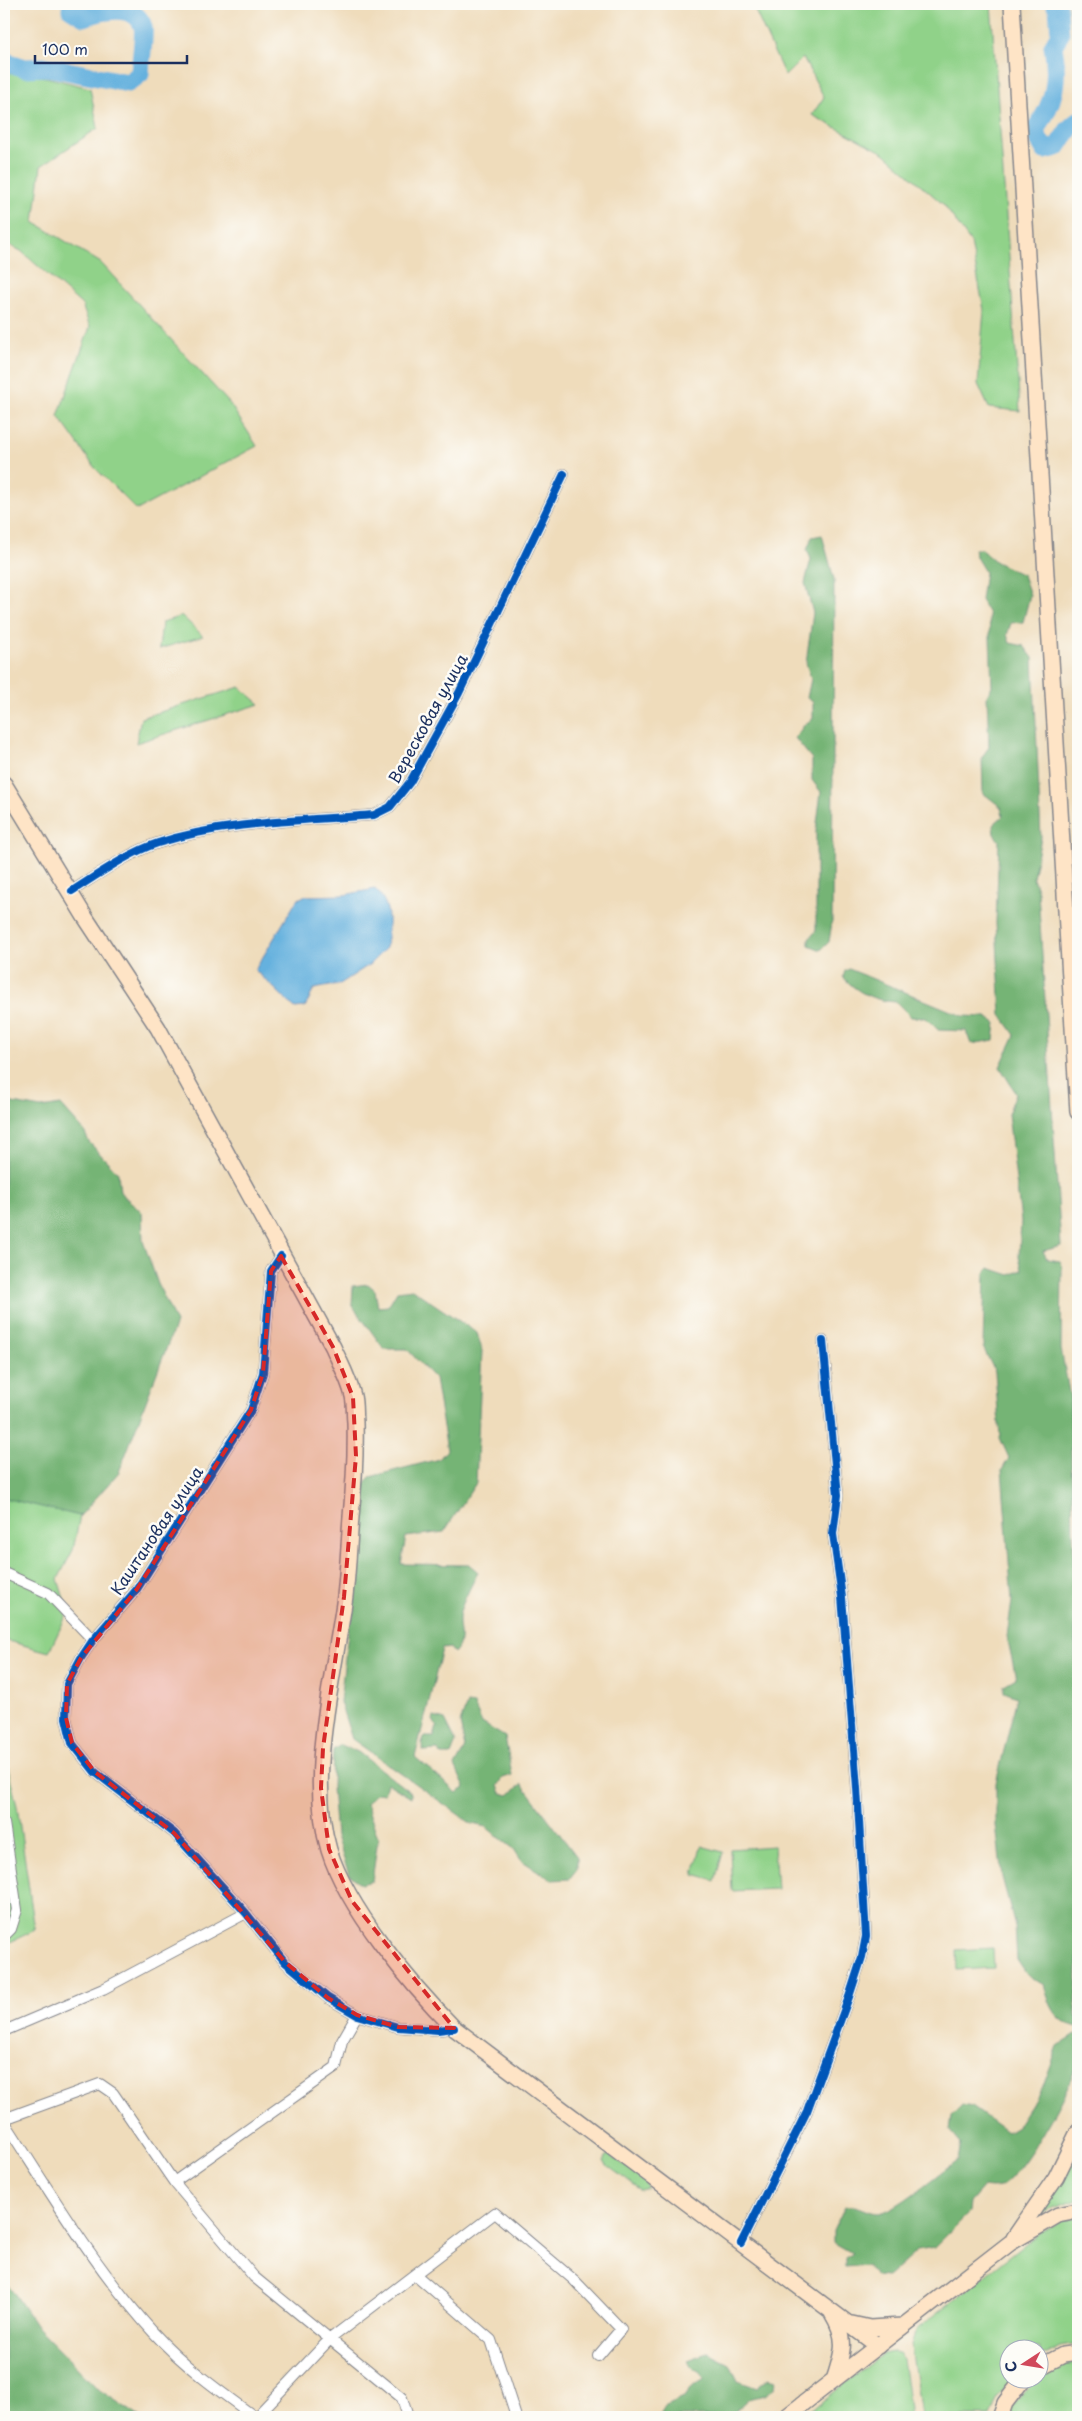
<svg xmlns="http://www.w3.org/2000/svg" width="1082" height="2421" font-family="'Playpen Sans',sans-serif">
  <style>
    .green { fill: #90d289; stroke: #568074 }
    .forest { fill: #74b475; stroke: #48726a }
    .water { fill: #65b1de; stroke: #40709e }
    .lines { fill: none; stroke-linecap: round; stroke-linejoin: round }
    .river { stroke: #65b1de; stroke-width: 19 }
    .street-casing { stroke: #85868c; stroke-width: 12 }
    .secondary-casing { stroke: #85868c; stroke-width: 18 }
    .street { stroke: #fff; stroke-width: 10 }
    .secondary { stroke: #fee4c6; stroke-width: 15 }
    .cycleway-casing { stroke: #fdfcf7; stroke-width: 11 }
    .cycleway { stroke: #0057b8; stroke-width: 8 }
    .marked { fill: #d62828; fill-opacity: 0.2; stroke: #d62828; stroke-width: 4; stroke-dasharray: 10 6; stroke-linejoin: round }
    .labels { text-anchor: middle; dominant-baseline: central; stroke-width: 5; stroke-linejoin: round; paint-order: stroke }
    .street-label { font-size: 16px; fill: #1b2f5e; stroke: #fdfcf7 }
  </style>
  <rect width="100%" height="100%" fill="#fdfcf7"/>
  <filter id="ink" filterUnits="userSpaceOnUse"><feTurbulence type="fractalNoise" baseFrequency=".02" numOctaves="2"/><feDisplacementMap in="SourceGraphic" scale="10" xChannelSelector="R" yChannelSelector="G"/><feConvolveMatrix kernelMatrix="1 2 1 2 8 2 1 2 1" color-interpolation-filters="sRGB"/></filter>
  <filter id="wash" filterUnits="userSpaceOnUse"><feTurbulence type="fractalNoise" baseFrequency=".0096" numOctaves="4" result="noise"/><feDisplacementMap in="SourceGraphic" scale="20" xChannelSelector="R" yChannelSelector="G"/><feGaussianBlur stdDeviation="1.12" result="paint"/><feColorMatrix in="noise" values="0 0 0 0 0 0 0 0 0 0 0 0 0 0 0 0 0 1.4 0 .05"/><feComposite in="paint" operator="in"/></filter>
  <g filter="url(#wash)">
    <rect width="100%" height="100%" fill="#efdcbb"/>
    <path class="green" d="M752,4H991L1020,411L989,408L978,384L984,310L971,243L944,205L884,153L812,115L824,97L803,58L785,76Z
      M4,72L46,77L90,88L98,128L41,166L34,222L101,263L230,404L257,446L137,510L95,468L58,416L90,327L82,305L21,251L4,242Z
      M182,616L203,636L159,649L162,622Z
      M240,687L260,704L136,743L141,718Z
      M4,1494L80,1516L73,1550L58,1579L68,1612L49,1652L8,1641L4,1642Z
      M4,1752L17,1806L35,1930L4,1945Z
      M701,1846L723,1852L715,1881L694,1875Z
      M774,1846L777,1889L732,1891L730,1849Z
      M993,1948L994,1968L957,1970L956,1950Z
      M1078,2152V2200L1053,2208L1037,2217Z
      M607,2155H610L646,2181L647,2188L640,2190L605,2164L604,2161Z
      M1078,2217V2344L1060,2347L1040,2357V2348H1010V2378L1013,2379L997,2399L990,2417H921L911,2345L916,2330L1040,2232L1061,2221Z
      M892,2352L898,2353L903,2359L910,2410L908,2417H802L883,2354Z
      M1078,2362V2417H1008C1020,2389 1048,2366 1078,2362Z"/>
    <path class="forest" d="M822,535L834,579L832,922L829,942L821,950L809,945V939L816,931V831L821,792L812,780V759L795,738L805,724L813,719V702L807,698L811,679L806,663L813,613L805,583L811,559L807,550L812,537Z
      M975,549H981L996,562L1023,575L1030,595L1023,622L1011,623L1007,635L1010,643L1024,646L1033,658L1041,838L1033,878L1038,892L1061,1246L1043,1251L1047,1259L1060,1261L1062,1266L1061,1349L1070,1397C1074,1603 1082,1810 1076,2016L1078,2017V2027C1055,2022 1050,2005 1044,1985L1027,1975L1017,1960L1015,1926L1002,1877L996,1825V1783L1017,1697L1004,1692V1685L1016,1678L1007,1636L1012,1601L1002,1470L1009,1458L1000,1438L995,1372L983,1347L985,1273L989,1268L1010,1275L1022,1270L1019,1257L1021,1221L1008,1114L1016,1093L1000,1067L1015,1035L1001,1015L996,923L999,841L994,834L993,825L1003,816L1001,807L983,793L982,757L989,747L987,696L992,686L989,614L981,600L985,572L976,557Z
      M849,969L963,1016L986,1017L996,1023L994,1040L971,1044L966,1031L938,1030L926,1018L911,1017L896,1002C875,1001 857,993 843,977L845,971Z
      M7,1102L41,1108L61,1105L84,1131L89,1142L118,1173L120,1192L142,1212L143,1241L158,1284L176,1323L119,1472L80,1516L4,1498V1103Z
      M368,1284L375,1290L378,1307L388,1306L397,1291L412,1289L477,1333L482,1350L476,1483L444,1532L406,1537L401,1564L470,1565L478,1572C473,1583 458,1609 459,1620C459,1633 464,1642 454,1653L450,1648L442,1649L415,1757L457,1793L465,1788L455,1766L465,1748L460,1723L467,1704L474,1705L482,1723L505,1737L512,1775L503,1778L498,1786L501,1793L509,1795L522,1784L577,1857V1869L569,1879L552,1880L521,1860L514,1849L486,1827L472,1824L352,1739L340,1702L365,1483L370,1477L439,1459L447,1450L435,1379L407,1349H384L352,1305L353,1286Z
      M434,1717L445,1720L456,1742L451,1755H442L438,1750L423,1751L422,1743L424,1737H434L437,1727L433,1720Z
      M341,1745L358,1752L411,1793V1798L387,1783L384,1794L377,1793L366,1803L378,1838L372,1881L361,1884L349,1874L336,1836L332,1788L333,1750Z
      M1075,2035L1078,2036C1078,2043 1080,2052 1078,2059C1073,2085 1024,2171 1003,2185C997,2189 990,2188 984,2187L970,2203L969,2213L935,2247L917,2250L887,2277L876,2276L866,2265L845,2267V2258L852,2253L833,2242V2231L845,2206C859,2204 866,2213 878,2213C892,2214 944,2170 958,2160L961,2144L949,2130L951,2116L962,2105L972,2107L1007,2132L1017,2126L1044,2084L1058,2046Z
      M4,2278L37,2327L98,2389L140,2417H4Z
      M708,2353L730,2364L738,2381L757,2388L769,2378L776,2380L775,2387L764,2395L749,2399L729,2417H658L664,2407L686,2397L690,2388L705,2379L699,2372L693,2369L688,2360Z"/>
    <path class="water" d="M375,889C393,906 388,925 386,948L369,965L340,984L314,989L305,1007L295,1008L255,970L297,900L304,896L344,895Z"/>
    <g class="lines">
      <path class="river" d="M1055,4L1058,8L1060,34L1053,46C1059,79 1055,104 1034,131L1045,150L1057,147L1069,129L1078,121
        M4,61L25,68L47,67L128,83L140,74C140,64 145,35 143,27C136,2 101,11 84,17L71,9L72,4"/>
    </g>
  </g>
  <g filter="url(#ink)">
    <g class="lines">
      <defs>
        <path id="street" d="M72,891C97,875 130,852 158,843C228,821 302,821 374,815L390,807L410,782L459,693L564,474
          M281,1256L271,1271L263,1373L251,1410L137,1589L93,1640L81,1658L67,1684L66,1718L72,1743L95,1772L174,1833L246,1913L285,1962L328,1998L357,2015L398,2027L438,2030L454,2028
          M4,1573L48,1593L93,1640
          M4,1823L17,1910L11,1929L4,1936
          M4,2031L103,1989L246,1913
          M4,2119L100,2084L113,2093L174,2182L336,2067L342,2041L357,2015
          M4,2121C51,2193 95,2268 153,2332C183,2365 219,2391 255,2417
          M174,2182L254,2277L402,2398L408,2417
          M741,2243L807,2111L849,1997L862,1957L866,1936L857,1788L842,1597L833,1534L838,1495L823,1341
          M416,2275L491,2340L516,2417
          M256,2417L330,2339L495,2213L574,2280L621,2329L598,2356"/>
        <path id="secondary" d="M1012,4L1078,1112
          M4,784L85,917L158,1028L333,1347C340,1363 349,1379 353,1396C355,1404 354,1414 355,1422C356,1454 354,1485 351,1517C349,1543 348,1569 345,1596C335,1673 306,1774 329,1850C347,1908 411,1985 454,2028L878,2346
          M1014,2238L1056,2177L1078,2132
          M832,2313C848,2339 843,2352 834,2380
          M852,2324L870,2328L902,2326
          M1040,2367L1063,2355L1078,2353
          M786,2417L1010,2243L1058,2215L1078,2211
          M1000,2417L1005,2403L1024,2378"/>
      </defs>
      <use href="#street" class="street-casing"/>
      <use href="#secondary" class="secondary-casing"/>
      <use href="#street" class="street"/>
      <use href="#secondary" class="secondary"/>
      <defs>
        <path id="cycleway" d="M72,891C97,875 130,852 158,843C228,821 302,821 374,815L390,807L410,782L459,693L564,474
          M281,1256L271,1271L263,1373L251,1410L137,1589L93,1640L81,1658L67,1684L66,1718L72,1743L95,1772L174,1833L246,1913L285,1962L328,1998L357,2015L398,2027L438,2030L454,2028
          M741,2243L807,2111L849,1997L862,1957L866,1936L857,1788L842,1597L833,1534L838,1495L823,1341"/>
      </defs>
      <use href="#cycleway" class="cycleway-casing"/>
      <use href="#cycleway" class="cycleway"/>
    </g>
  </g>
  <path class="marked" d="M281,1256L333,1347L353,1397L356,1456L344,1597L323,1748L321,1788L329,1849L352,1901L454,2028L398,2027L357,2015L328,1998L285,1962L174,1833L95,1772L72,1743L66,1718L67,1684L81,1658L137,1589L251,1410L263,1373L271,1271Z"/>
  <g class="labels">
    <g class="street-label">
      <text transform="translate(427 718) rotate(-61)">Вересковая улица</text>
      <text transform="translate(156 1530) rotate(-56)">Каштановая улица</text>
    </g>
  </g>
  <rect width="1082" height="2421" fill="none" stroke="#fdfcf7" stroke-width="20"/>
  <g transform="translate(1024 2364) rotate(258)"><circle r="24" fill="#fdfcf7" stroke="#a3aaba"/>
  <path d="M0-4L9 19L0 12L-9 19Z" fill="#d1495b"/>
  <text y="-8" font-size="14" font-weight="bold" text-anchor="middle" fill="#1b2f5e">С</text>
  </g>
  <path d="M35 55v8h152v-8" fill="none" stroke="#1b2f5e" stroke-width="2.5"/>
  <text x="42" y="55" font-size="15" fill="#1b2f5e" stroke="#fdfcf7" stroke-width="4" paint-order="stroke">100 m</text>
</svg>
